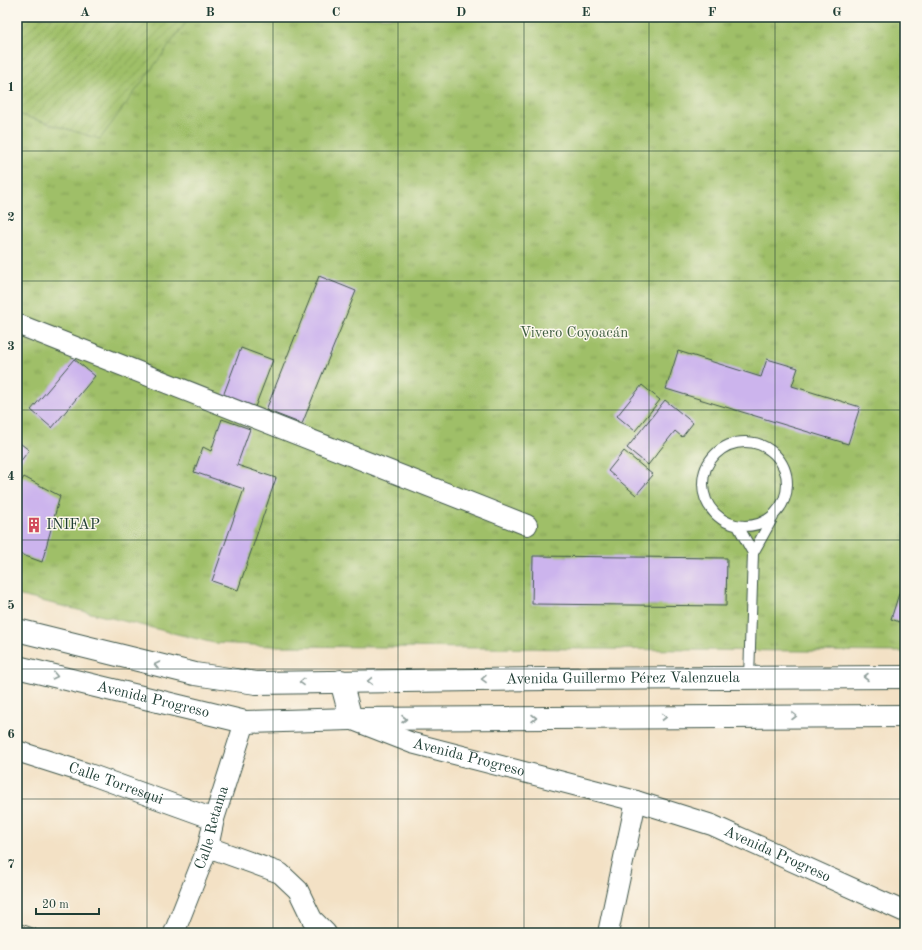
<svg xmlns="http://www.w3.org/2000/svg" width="922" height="950" font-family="'Old Standard TT',serif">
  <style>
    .park { fill: url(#park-tufts); stroke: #5f7e4e }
    .garden { fill: url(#garden-furrows); stroke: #5f7e4e }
    .building { fill: #ccb4ed }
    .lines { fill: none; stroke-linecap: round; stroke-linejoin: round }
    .service-casing { stroke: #3f564a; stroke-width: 12 }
    .minor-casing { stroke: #3f564a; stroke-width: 22 }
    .tertiary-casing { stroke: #3f564a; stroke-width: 24 }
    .service { stroke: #fff; stroke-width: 10 }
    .minor { stroke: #fff; stroke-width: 20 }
    .tertiary { stroke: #fff; stroke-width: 22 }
    .oneway { stroke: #8f9e9a }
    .grid { fill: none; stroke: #1f3d34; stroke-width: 1; stroke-opacity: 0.55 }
    .labels { text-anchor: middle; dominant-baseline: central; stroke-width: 3; stroke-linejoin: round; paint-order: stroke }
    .park-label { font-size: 15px; fill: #3f5e41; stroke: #fbf7ec }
    .poi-label { font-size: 15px; fill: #1f3d34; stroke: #fbf7ec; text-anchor: start }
    .street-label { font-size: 15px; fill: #1f3d34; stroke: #fbf7ec }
    .neatline { fill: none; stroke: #1f3d34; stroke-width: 1.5 }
    .grid-label { font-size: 13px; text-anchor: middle; font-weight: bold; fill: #1f3d34 }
  </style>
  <defs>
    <pattern id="park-tufts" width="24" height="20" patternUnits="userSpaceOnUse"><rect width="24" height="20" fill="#9fbf68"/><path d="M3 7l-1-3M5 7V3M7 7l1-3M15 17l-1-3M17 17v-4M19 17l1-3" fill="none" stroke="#819c56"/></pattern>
    <pattern id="garden-furrows" width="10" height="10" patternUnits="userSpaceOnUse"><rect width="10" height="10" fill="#9fbf68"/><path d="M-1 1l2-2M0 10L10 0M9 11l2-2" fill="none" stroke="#819c56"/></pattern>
  </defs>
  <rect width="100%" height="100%" fill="#fbf7ec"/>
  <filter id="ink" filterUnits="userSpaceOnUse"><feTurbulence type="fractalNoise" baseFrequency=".025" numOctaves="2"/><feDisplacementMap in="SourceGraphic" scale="8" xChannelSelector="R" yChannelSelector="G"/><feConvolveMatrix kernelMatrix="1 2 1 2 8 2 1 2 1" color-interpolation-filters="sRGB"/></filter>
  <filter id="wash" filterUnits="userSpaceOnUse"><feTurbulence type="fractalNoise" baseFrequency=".012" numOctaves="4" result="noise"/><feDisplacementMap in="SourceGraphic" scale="16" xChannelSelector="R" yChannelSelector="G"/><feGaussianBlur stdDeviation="0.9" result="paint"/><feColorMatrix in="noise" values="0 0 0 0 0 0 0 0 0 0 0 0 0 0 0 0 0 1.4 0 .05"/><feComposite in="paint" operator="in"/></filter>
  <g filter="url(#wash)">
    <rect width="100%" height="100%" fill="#f3e1c5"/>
    <path class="park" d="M17,17H905V652L271,646L214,643L17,595Z"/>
    <path class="garden" d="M17,17H190L100,139L17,114Z"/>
    <g id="blocks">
      <path class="building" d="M319,276L356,291L302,424L266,410Z
        M241,348L273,360L255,407L223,396Z
        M678,351L761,377L767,359L798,368L792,386L860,407L848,444L666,389Z
        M74,359L95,376L52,428L31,410Z
        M642,385L660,400L635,431L617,416Z
        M665,400L693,423L682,437L675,431L648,465L627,448Z
        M222,419L250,429L237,465L276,478L238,590L212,581L244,489L194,472L203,447L211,451Z
        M17,441L29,450L17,466Z
        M624,451L653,475L636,495L608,471Z
        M24,477L60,496L42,562L17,553V488Z
        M533,556L727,558L726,606L532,604Z
        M903,581L905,582V624L891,619Z
        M21,924L36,929L35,933H17V930L18,931Z"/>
    </g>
  </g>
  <g filter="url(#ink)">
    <use href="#blocks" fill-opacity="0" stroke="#3f564a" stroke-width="1"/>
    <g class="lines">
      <defs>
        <path id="service" d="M703 484a42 42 0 1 1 84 0a42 42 0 1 1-84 0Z
          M738,526L753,553
          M749,678L753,553L773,517"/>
        <g id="minor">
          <path d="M17,324L527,525"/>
          <path id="s1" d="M353,720L412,743L636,801L712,825L905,912"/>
          <path id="s2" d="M17,751L89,774L214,819"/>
          <path d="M208,847L280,873L298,890L312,919L326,933"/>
          <path id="s3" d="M174,933L208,847L214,819L245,722"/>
          <path d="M608,933L636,801"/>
        </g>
        <g id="tertiary">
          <path id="s4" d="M17,630L195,674L256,683L548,679L905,677"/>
          <path id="s5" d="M17,667L245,722L351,719L905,716"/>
          <path d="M341,681L351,719"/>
        </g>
      </defs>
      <use href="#service" class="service-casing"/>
      <use href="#minor" class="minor-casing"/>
      <use href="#tertiary" class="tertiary-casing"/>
      <use href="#service" class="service"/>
      <use href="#minor" class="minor"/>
      <use href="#tertiary" class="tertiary"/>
    </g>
    <defs><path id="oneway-chevron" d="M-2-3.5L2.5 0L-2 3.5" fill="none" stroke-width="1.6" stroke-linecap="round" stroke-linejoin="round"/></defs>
    <g class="oneway">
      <use href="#oneway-chevron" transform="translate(157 665) rotate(-166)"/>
      <use href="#oneway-chevron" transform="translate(55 676) rotate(13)"/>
      <use href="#oneway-chevron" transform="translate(866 677) rotate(180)"/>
      <use href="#oneway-chevron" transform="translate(484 679) rotate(179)"/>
      <use href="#oneway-chevron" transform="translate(370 681) rotate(179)"/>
      <use href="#oneway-chevron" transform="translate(302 682) rotate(179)"/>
      <use href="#oneway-chevron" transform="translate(794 716)"/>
      <use href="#oneway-chevron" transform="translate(664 717)"/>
      <use href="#oneway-chevron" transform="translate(534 718)"/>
      <use href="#oneway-chevron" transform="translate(404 719)"/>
    </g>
  </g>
  <path class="grid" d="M147,17V933M273,17V933M398,17V933M524,17V933M649,17V933M775,17V933M17,151H905M17,281H905M17,410H905M17,540H905M17,669H905M17,799H905"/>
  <defs>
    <symbol id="building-bare" viewBox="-9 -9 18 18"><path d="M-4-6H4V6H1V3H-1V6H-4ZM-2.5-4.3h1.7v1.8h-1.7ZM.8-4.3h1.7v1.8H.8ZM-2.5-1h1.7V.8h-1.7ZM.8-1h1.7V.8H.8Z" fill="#d1495b" stroke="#fbf7ec" stroke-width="2.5" paint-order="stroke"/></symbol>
  </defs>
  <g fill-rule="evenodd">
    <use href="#building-bare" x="23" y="514" width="22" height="22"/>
  </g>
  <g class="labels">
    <g class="park-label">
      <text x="574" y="333">Vivero Coyoacán</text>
    </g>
    <g class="poi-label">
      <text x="46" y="525">INIFAP</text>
    </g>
    <g class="street-label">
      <text stroke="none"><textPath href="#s4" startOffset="612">Avenida Guillermo Pérez Valenzuela</textPath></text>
      <text stroke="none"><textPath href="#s5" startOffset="140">Avenida Progreso</textPath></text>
      <text stroke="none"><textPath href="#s1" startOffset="122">Avenida Progreso</textPath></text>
      <text stroke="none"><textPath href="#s2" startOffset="104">Calle Torresqui</textPath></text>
      <text stroke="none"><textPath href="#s3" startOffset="112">Calle Retama</textPath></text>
      <text stroke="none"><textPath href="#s1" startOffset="446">Avenida Progreso</textPath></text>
    </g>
  </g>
  <rect width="922" height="950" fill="none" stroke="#fbf7ec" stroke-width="44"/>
  <path d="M36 908v6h63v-6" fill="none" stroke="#1f3d34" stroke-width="2"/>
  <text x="42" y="908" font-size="12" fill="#1f3d34" stroke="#fbf7ec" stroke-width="3" paint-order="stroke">20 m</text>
  <rect x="22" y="22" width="878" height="906" class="neatline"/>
  <g class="grid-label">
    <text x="85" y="16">A</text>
    <text x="210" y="16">B</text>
    <text x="336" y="16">C</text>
    <text x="461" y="16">D</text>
    <text x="586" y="16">E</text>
    <text x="712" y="16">F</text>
    <text x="837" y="16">G</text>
    <text x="11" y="91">1</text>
    <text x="11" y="221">2</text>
    <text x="11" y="350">3</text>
    <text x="11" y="480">4</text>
    <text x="11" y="609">5</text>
    <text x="11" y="738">6</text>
    <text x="11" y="868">7</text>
  </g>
</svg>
